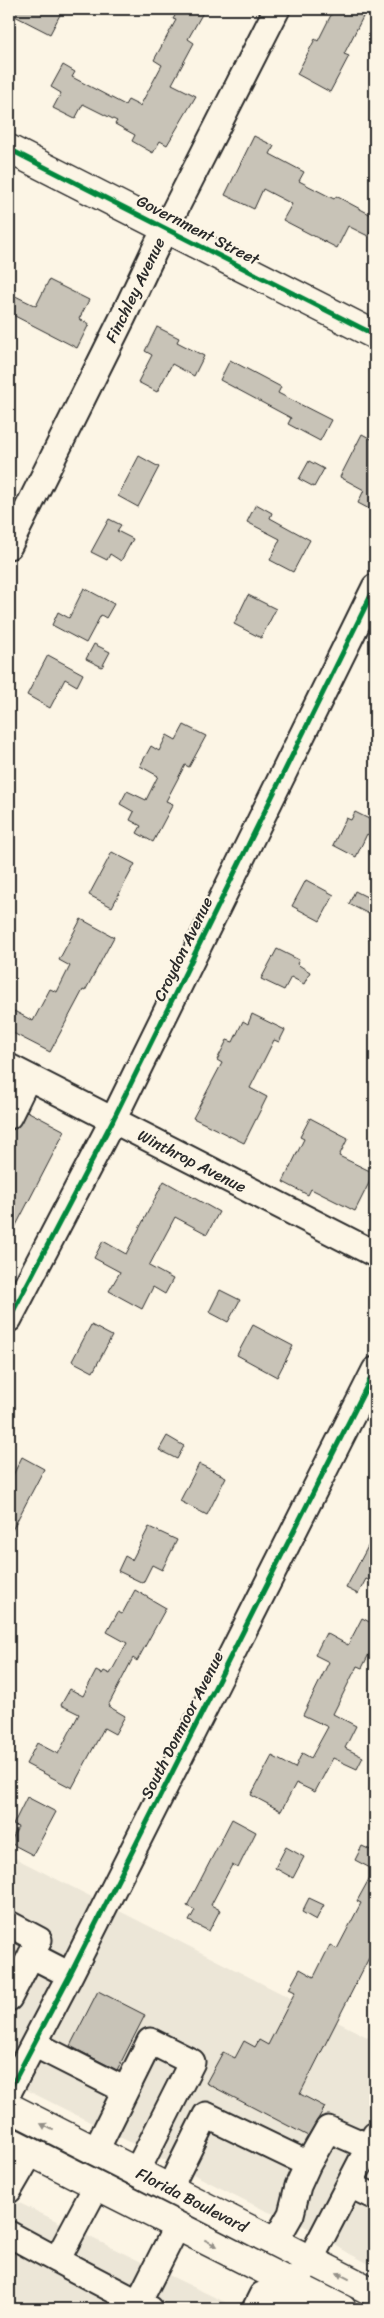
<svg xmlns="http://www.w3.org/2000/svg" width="384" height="2318" font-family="Sriracha,sans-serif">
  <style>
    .built { fill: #ece6d7 }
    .building { fill: #c8c3b7; stroke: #2b2b2b }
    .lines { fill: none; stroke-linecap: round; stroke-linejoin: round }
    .minor-casing { stroke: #2b2b2b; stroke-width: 29 }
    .major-casing { stroke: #2b2b2b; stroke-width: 31 }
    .minor { stroke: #fcf5e5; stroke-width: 25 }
    .major { stroke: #fcf5e5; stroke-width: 28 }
    .cycleway-casing { stroke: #fcf5e5; stroke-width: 8 }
    .cycleway { stroke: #00873e; stroke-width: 5 }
    .oneway { fill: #949088 }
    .labels { text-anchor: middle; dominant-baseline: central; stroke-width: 4.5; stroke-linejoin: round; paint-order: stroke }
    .street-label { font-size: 16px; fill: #2b2b2b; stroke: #fcf5e5 }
  </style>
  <rect width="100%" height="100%" fill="#fcf5e5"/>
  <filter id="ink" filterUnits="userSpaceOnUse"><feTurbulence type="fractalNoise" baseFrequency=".02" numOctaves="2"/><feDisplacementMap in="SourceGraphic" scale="10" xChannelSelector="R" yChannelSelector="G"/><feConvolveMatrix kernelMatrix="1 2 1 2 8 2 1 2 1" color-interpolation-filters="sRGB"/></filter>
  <g filter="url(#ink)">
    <path class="built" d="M9,1855L375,2041V2267L350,2254L306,2227L264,2210L9,2081Z
      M9,2198L239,2309H9Z"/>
    <path class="building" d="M9,9H63L50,34L9,13Z
      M179,9H205L188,39L194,43L172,84L196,96L167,145L160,141L153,153L132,141L135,135L115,124L117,121L83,104L75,119L53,108L61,93L51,87L63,65L75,72L72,77L125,105L128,100L140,106L162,65L154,60L176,20L173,19Z
      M334,9H367L344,54L349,56L330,92L297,74L315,39L318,41Z
      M254,136L274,146L270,154L304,172L299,181L334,199L336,196L375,217V224L368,236L348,226L337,248L283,220L292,204L263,189L254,209L225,195Z
      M49,280L89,300L79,319L89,324L77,348L9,313V293L36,306Z
      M157,327L179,338L177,342L204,356L194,376L172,364L157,392L138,382L152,355L145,351Z
      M230,360L281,387L278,393L331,420L320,441L288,424L291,418L220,380Z
      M362,434L375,441V512L358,503L364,490L340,477Z
      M139,456L159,467L138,507L118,496Z
      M309,461L324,469L314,487L299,479Z
      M256,504L272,513L270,518L310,540L293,572L270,560L280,539L247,522Z
      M109,519L121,525L117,531L133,539L121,561L110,554L107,560L91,552Z
      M84,588L114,604L106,618L101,615L86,643L52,625L58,612L69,618Z
      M248,595L276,609L261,638L234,624Z
      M94,644L110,652L102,667L86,659Z
      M48,655L83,674L77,686L65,679L50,708L27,695Z
      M184,725L206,736L189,767L185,765L166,801L173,804L153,842L137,833L141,826L130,820L134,812L120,804L127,791L146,800L158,776L140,766L151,746L159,751L167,735L176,740Z
      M355,812L375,822V839L367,834L356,857L333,845L346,818L351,820Z
      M112,852L135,864L112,907L89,895Z
      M306,880L334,895L320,921L292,906Z
      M355,891L375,901V917L349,904Z
      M81,919L114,937L85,991L83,990L50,1052L9,1031V1020L14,1011L33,1021L50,989L57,992L70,966L59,960Z
      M277,949L299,960L297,964L310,972L304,984L291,977L284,990L261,979Z
      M252,1014L285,1030L279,1042L274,1040L250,1088L267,1097L244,1143L193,1118L222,1063L217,1060L227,1040L233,1042L243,1021L248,1024Z
      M27,1111L65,1131L9,1239V1130L17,1128Z
      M310,1118L348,1138L339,1156L374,1173L355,1211L311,1189L308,1195L283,1182L304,1139L300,1137Z
      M164,1181L219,1212L207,1234L175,1217L149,1266L173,1279L165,1294L153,1287L142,1309L109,1291L120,1272L94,1258L103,1241L126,1254Z
      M220,1290L240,1300L228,1322L209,1312Z
      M91,1325L112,1336L93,1372L72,1361Z
      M253,1325L293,1346L277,1377L237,1355Z
      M167,1436L184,1446L177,1459L159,1450Z
      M22,1457L44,1469L9,1536V1483Z
      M199,1464L226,1477L207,1515L180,1501Z
      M149,1527L177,1540L162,1570L152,1565L143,1583L118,1571L125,1556L132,1560Z
      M375,1533V1583L366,1579L358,1594L346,1588Z
      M135,1590L166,1608L137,1661L133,1658L108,1706L125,1716L115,1734L104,1728L72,1788L26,1764L37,1743L58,1754L79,1714L61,1705L70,1689L83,1696L96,1671L102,1674L104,1671L110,1674L127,1643L107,1632L118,1612L122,1614Z
      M362,1618L375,1625V1642L362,1668L357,1666L333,1714L356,1726L345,1748L363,1757L357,1769L333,1758L315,1792L296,1783L281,1811L251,1795L272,1756L295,1768L302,1753L311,1758L328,1727L303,1715L329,1662L315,1655L326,1633L348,1645Z
      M27,1797L56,1812L33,1855L10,1843L18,1827L13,1825Z
      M232,1819L256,1832L238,1868L232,1865L211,1905L220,1910L209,1931L189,1921L195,1910L187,1906Z
      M362,1846L375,1852V1946L300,2094L325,2107L308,2136L206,2083L223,2052L235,2058L244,2041L255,2047L259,2040L268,2045L295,1992L289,1989L300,1969L314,1977L330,1945L337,1949L361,1903L357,1901L374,1870L355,1860Z
      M286,1847L304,1857L293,1878L275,1868Z
      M309,1898L324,1905L316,1920L302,1912Z
      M98,1991L145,2015L117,2070L70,2046Z"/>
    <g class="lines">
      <defs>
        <path id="minor" d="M9,546L123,317L156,247L277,9
          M9,1067L375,1254
          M9,1116L28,1077
          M9,1319L113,1120L375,587
          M9,1924L39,1940L9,1998
          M31,1955L70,1975
          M34,2044L125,2090
          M9,2091L70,1975L375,1370
          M95,2152L150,2041L192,2062L136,2173
          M308,2164L328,2129L369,2147
          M350,2185L375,2197
          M169,2189L206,2115L308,2164L298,2186L291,2214L275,2242
          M9,2190L31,2152
          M9,2234L57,2260L97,2185
          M57,2260L150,2309
          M135,2309L177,2226
          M255,2309L262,2295L294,2285
          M289,2309L294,2285L310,2260L375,2135"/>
        <path id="major" d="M9,149L375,335
          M9,2107L375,2293
          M9,2141L342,2309"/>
      </defs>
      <use href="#minor" class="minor-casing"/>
      <use href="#major" class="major-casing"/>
      <use href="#minor" class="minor"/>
      <use href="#major" class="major"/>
      <defs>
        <path id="cycleway" d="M9,149L375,335
          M9,1319L113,1120L375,587
          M9,2091L70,1975L375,1370"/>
      </defs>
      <use href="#cycleway" class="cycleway-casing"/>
      <use href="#cycleway" class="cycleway"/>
    </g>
    <defs><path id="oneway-solid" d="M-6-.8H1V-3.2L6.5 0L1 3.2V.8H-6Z" transform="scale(1.25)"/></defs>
    <g class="oneway">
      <use href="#oneway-solid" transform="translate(47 2127) rotate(-153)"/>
      <use href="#oneway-solid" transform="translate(211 2243) rotate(27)"/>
      <use href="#oneway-solid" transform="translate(343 2276) rotate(-153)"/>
    </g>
  </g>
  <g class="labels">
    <g class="street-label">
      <text transform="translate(198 230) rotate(27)">Government Street</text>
      <text transform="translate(135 290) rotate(-64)">Finchley Avenue</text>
      <text transform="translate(183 949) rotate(-64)">Croydon Avenue</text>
      <text transform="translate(192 1161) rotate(27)">Winthrop Avenue</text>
      <text transform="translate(182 1725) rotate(-63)">South Donmoor Avenue</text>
      <text transform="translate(192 2200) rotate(27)">Florida Boulevard</text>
    </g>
  </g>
  <rect width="384" height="2318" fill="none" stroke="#fcf5e5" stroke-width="30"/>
  <rect x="15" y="15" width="354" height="2288" fill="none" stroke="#2b2b2b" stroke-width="2" filter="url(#ink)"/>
</svg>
